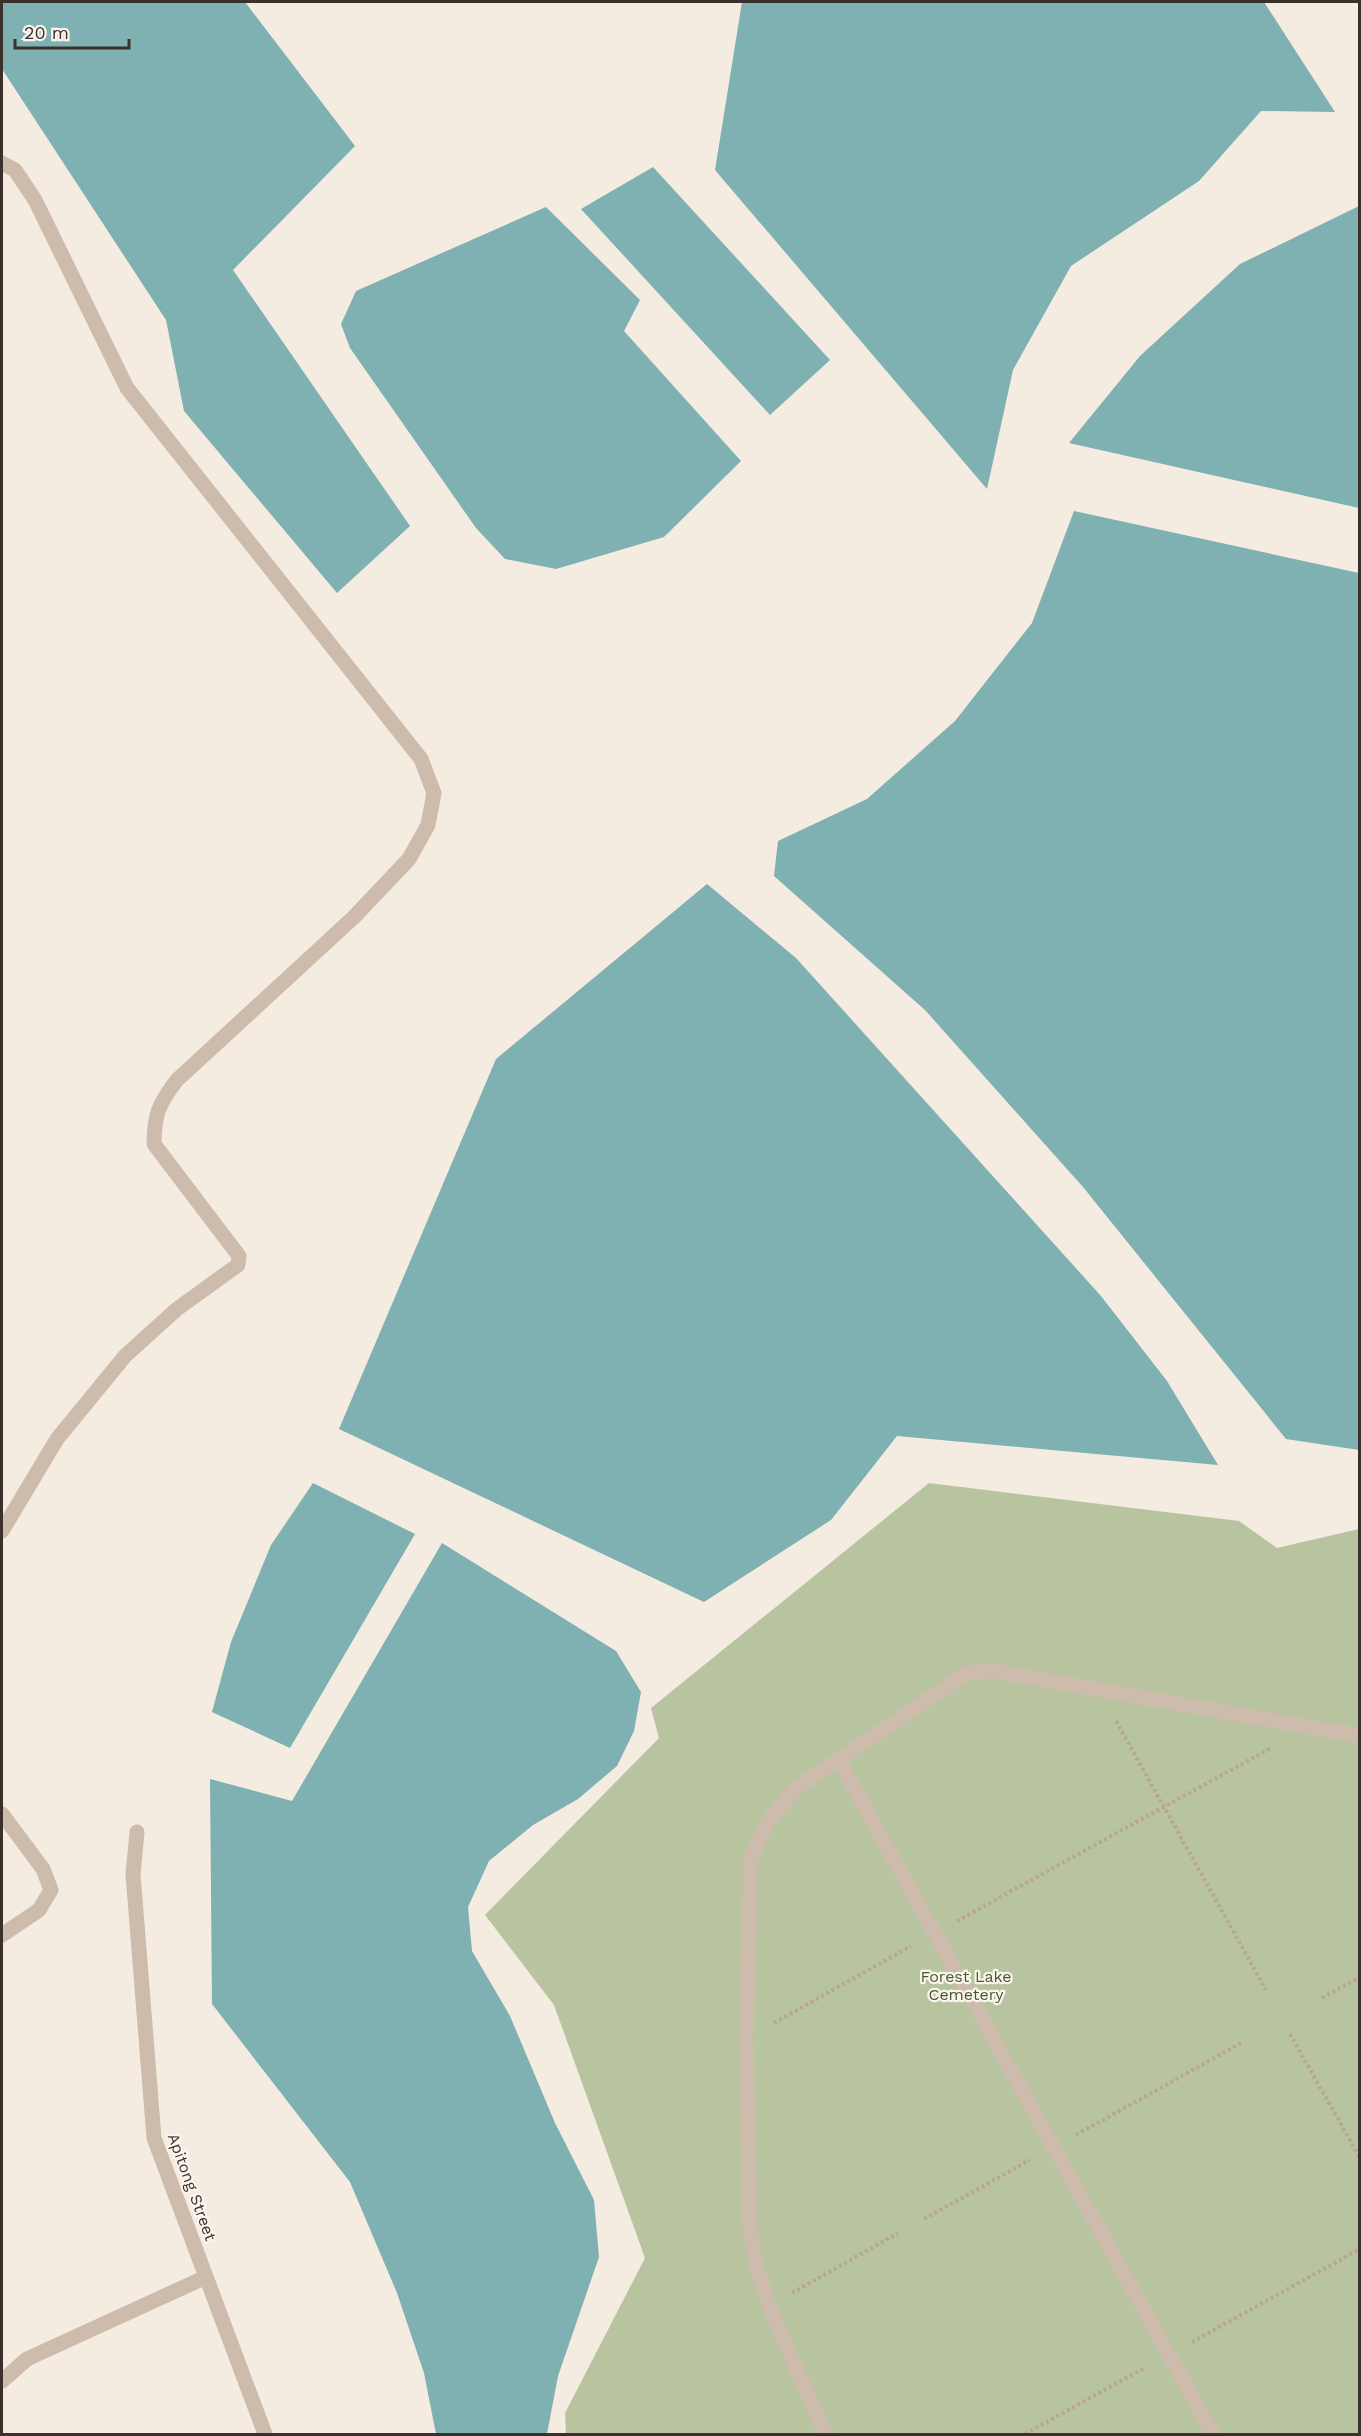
<svg xmlns="http://www.w3.org/2000/svg" width="1361" height="2436" font-family="'Work Sans',sans-serif">
  <style>
    .green { fill: #b8c4a0 }
    .water { fill: #7fb0b2 }
    .lines { fill: none; stroke-linecap: round; stroke-linejoin: round }
    .path { stroke: #b9a596; stroke-width: 4; stroke-dasharray: 3 3; stroke-linecap: butt }
    .minor { stroke: #cdbbac; stroke-width: 15 }
    .labels { text-anchor: middle; dominant-baseline: central; stroke-width: 4.5; stroke-linejoin: round; paint-order: stroke }
    .park-label { font-size: 16px; fill: #4a5a2e; stroke: #fbf5ee }
    .street-label { font-size: 16px; fill: #3b302b; stroke: #fbf5ee }
  </style>
  <rect width="100%" height="100%" fill="#f4ebe1"/>
  <path class="green" d="M929,1483L1239,1521L1277,1548L1359,1529V2434H566L565,2413L645,2258L554,2005L485,1915L659,1738L651,1708Z"/>
  <path class="water" d="M2,2H245L355,146L233,270L410,526L337,593L184,411L166,320L2,69Z
    M742,2H1264L1335,112L1261,111L1199,181L1071,266L1013,370L987,489L715,170Z
    M653,167L830,360L770,415L581,209Z
    M1359,206V508L1069,443L1140,356L1240,264Z
    M546,207L640,300L624,331L741,461L664,537L556,569L505,559L476,528L350,348L341,324L356,291Z
    M1074,511L1359,573V1450L1286,1439L1083,1187L925,1010L774,876L778,841L867,799L955,721L1032,623Z
    M707,884L796,958L1101,1296L1167,1381L1218,1465L897,1436L831,1520L704,1602L339,1429L496,1059Z
    M313,1483L415,1534L290,1748L212,1712L231,1642L271,1545Z
    M442,1543L616,1651L641,1692L634,1731L617,1766L578,1799L533,1825L489,1861L468,1907L472,1951L510,2016L555,2123L594,2200L599,2257L558,2376L547,2434H436L424,2373L397,2293L350,2182L212,2004L210,1779L292,1801Z"/>
  <g class="lines">
    <path class="path" d="M1116,1721L1266,1990
      M957,1921L1271,1748
      M1322,1998L1360,1977
      M774,2023L911,1946
      M1290,2034L1360,2158
      M1076,2135L1243,2042
      M924,2219L1030,2160
      M792,2293L898,2233
      M1192,2342L1360,2249
      M1025,2434L1146,2367"/>
    <path class="minor" d="M2,163L15,170L35,200L127,388L421,759L434,793L428,825L409,859L354,917L177,1080C159,1103 154,1115 154,1144L239,1256L238,1265L177,1309L125,1356L57,1439L2,1531
      M838,1759L1213,2434
      M2,1814L43,1869L51,1890L39,1910L2,1935
      M137,1832L133,1874L154,2138L265,2434
      M2,2381L27,2359L206,2277
      M825,2434L769,2305L756,2265L750,2228L746,2038L751,1858L769,1820L796,1788L967,1673L994,1671L1360,1736"/>
  </g>
  <g class="labels">
    <g class="park-label">
      <text x="966" y="1976">Forest Lake<tspan x="966" dy="18">Cemetery</tspan></text>
    </g>
    <g class="street-label">
      <text transform="translate(192 2187) rotate(70)">Apitong Street</text>
    </g>
  </g>
  <rect width="1361" height="2436" fill="none" stroke="#3b302b" stroke-width="6"/>
  <path d="M15 39v9h114v-9" fill="none" stroke="#3b302b" stroke-width="3"/>
  <text x="24" y="39" font-size="18" fill="#3b302b" stroke="#fbf5ee" stroke-width="4.5" paint-order="stroke">20 m</text>
</svg>
